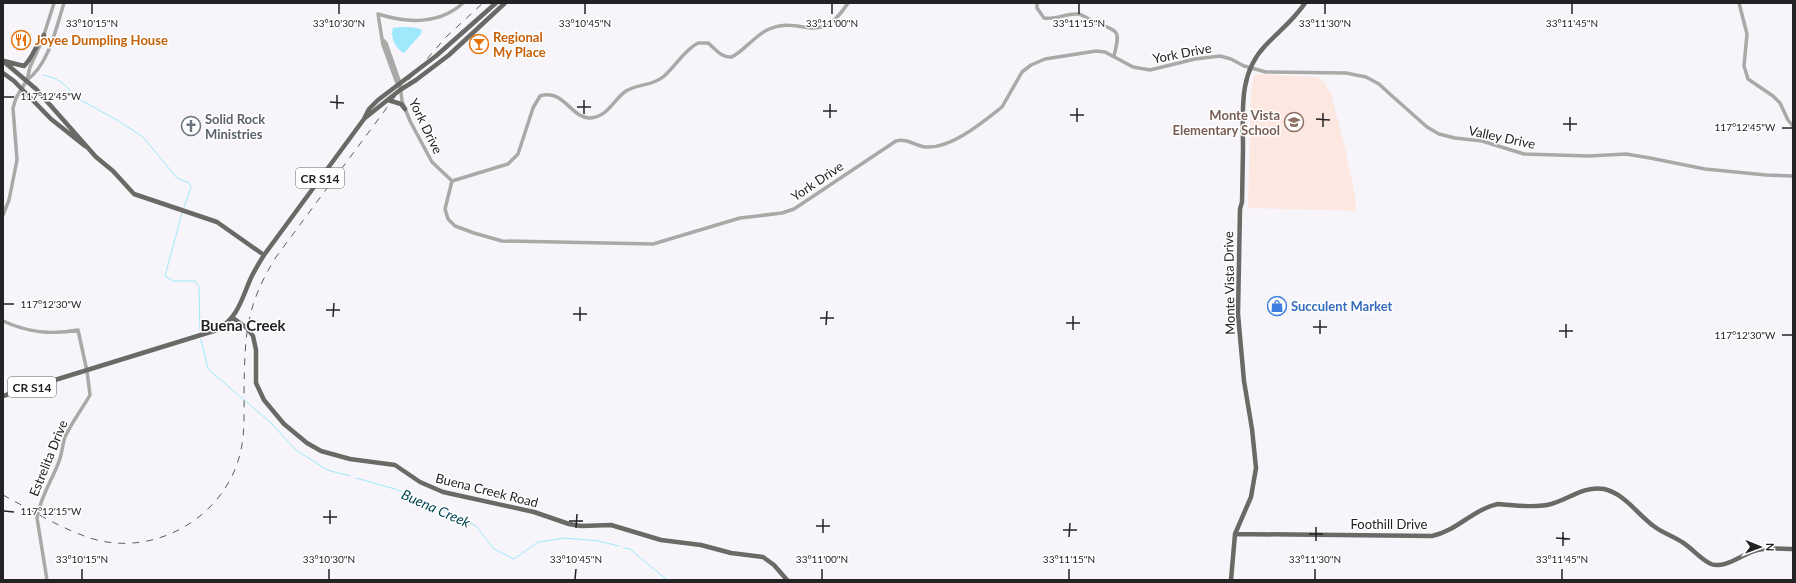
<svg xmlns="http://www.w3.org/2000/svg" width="1796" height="583" font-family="Lato,sans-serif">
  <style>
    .education { fill: #fce7e1 }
    .water { fill: #9ee9fb }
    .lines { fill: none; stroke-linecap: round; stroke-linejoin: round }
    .stream { stroke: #9ee9fb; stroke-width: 1 }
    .minor { stroke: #aaa9a7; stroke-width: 3.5 }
    .major { stroke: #6b6966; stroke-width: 4.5 }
    .rail { stroke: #5e5c5f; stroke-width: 1; stroke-dasharray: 7 7; stroke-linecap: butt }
    .ticks { fill: none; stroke: #232224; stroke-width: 1.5 }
    .labels { text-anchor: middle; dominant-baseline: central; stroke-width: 3; stroke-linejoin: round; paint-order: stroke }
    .shield { fill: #fff; stroke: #656466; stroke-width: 1 }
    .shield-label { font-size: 12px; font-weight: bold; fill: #232224 }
    .food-label { font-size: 13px; font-weight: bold; fill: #c56008; stroke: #fff; text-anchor: start }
    .street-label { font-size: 13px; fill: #232224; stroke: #fff }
    .education-label { font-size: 13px; font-weight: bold; fill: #785e54; stroke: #fff; text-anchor: end }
    .worship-label { font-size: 13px; font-weight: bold; fill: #5b616d; stroke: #fff; text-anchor: start }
    .shop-label { font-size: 13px; font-weight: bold; fill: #366cbe; stroke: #fff; text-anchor: start }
    .water-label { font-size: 14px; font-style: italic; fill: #004552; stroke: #fff }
    .quarter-label { font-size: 15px; font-weight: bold; fill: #232224; stroke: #fff }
    .ticks-label { font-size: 10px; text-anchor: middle; fill: #232224; stroke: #fff; stroke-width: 3; stroke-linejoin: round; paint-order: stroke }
  </style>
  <rect width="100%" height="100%" fill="#f7f5fa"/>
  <path class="education" d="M1256,74L1317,77L1324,82L1331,94L1345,148L1355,196L1356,211L1248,208L1251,95L1253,77Z"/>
  <path class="water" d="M393,28C401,27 414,26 422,30L421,34L405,52L403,53C395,47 390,38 393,28Z"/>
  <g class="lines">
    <path class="stream" d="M43,75C56,78 67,83 73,96L117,120L143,137L177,178L189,183L191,187L184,207
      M182,213L165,276L173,281H195L199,287L200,330
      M201,339L208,369L270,422L296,450L327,470L350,476
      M356,478L395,489L456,515L476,526L494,549L514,559L538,542L565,538L598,541L619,546
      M624,548L630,549L667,580"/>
    <path class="minor" d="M1037,3V8L1044,18C1056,20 1066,13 1078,14C1085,15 1090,21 1097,23C1120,32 1120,31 1114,56
      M1739,3L1747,34L1744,66L1748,79L1773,96L1780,103L1788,120L1793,126
      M383,40L386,43L400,83L402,101L410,121L432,162L452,181
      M27,80C49,64 56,28 64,3
      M398,86L383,45L378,14C407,23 439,25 463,3
      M452,181L445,209L448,219L455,226L474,233L502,241L653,244L740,218L782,213L794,209L896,141C908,138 915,146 926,147C951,149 983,122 1002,107L1022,72L1031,65L1045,59L1096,51L1105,52L1133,67L1150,70L1195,59L1220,56L1231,59L1244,66L1266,72L1346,73L1366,77L1379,84L1391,95L1427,127L1439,134L1455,138L1482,141L1524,154L1589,156L1626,154L1650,158L1705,169L1766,175L1793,176
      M452,181L508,164L518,154L533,108L540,96C563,88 572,119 590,118C608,117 613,100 626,91C637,84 652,86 663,77C675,67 684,50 698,43H708C715,48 721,58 731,57C738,56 756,35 767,30C802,13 818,50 848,3
      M3,215L9,200L17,160L13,108L16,98L27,80L30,67L42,41L54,3
      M3,321C26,332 53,335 78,330L87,371L90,395C82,409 72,422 65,437C62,446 62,455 58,464C51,482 40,498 37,518L47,580"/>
    <path class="major" d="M3,61L36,89L96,157L113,171L134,194L217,222L264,255
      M4,61L24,66C33,58 36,44 44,35
      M3,73L14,81L51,119L85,146
      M388,100L401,104L405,109
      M365,118L400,90L416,80L449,55L505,3
      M1243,148C1243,112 1238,74 1265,46C1278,32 1294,20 1305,3
      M233,318L247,328L253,336L256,350V383L264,400L284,424L307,443L321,451L350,459L395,465L420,482L443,492L534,512L569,524L581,526L611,525L661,540L701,545L731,553L763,557L774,565L787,580
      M3,396L217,330C238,317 241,301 250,280C254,271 259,263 264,255L364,119L369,109L378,100L436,56L496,3
      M1235,534L1432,536C1457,531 1473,509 1498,504C1514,505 1531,508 1547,505C1567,501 1583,485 1604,489C1624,493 1639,516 1655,527C1663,533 1673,536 1682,542C1692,548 1700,559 1711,564C1725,569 1741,555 1754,551C1767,547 1780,549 1793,549
      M1231,580L1235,534L1251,497L1256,468L1252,429L1244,381L1238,314L1240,209L1242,202L1243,149"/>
    <path class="rail" d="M3,495C31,510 60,528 90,538C155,559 227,516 241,450C245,431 244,411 244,392C245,335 245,307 276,257L400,90L446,37L483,3"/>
  </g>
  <path class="ticks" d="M92,14V4M339,14V4M585,14V4M832,14V4M1079,14V4M1325,14V4M1572,14V4M4,97H14M330,102L344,103M577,107H591M337,109V95M823,111H837M584,114V100M1070,115H1084M830,118V104M1316,119L1330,120M1077,122V108M1563,124H1577M1323,127V113M1782,128H1792M1570,131V117M4,304H14M326,310H340M573,314H587M333,317L334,303M820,318H834M580,321V307M1066,323H1080M826,325L827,311M1313,327H1327M1073,330V316M1559,331H1573M1320,334V320M1782,335H1792M1566,338V324M4,511L14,512M323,517H337M569,521H583M330,524V510M816,526H830M576,528L577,514M1063,530H1077M823,533V519M1309,534H1323M1069,537L1070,523M1556,538L1570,539M1316,541V527M1563,546V532M82,579V569M329,579V569M575,579L576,569M822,579V569M1069,579V569M1315,579V569M1562,579V569"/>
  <defs>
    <symbol id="restaurant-ring" viewBox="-11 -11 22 22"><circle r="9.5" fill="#fff" stroke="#e8710a" stroke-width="1.5"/><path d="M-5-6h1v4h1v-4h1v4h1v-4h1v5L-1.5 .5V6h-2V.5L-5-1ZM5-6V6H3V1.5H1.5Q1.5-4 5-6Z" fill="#e8710a"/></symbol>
    <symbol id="bar-ring" viewBox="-11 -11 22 22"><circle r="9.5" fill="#fff" stroke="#e8710a" stroke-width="1.5"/><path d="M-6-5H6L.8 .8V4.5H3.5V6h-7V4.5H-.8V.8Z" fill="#e8710a"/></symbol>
    <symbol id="school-ring" viewBox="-11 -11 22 22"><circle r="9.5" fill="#fff" stroke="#8d6e63" stroke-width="1.5"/><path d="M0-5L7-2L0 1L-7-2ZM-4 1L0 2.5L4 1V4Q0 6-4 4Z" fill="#8d6e63"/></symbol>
    <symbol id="church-ring" viewBox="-11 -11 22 22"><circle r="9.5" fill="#fff" stroke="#6b7280" stroke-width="1.5"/><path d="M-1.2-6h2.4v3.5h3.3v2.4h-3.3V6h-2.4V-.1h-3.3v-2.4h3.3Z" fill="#6b7280"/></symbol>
    <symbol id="shop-ring" viewBox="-11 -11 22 22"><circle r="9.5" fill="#fff" stroke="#3f7fe0" stroke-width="1.5"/><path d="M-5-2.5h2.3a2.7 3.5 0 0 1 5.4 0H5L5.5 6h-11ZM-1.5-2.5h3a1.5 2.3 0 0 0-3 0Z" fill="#3f7fe0"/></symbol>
  </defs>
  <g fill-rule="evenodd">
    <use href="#restaurant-ring" x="10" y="29" width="22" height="22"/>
    <use href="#bar-ring" x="468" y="33" width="22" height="22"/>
    <use href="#school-ring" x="1283" y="111" width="22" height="22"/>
    <use href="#church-ring" x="180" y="115" width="22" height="22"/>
    <use href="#shop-ring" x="1266" y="295" width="22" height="22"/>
  </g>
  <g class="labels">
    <g class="shield">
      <rect x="296" y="168" width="48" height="20" rx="3"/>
      <rect x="8" y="377" width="48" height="20" rx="3"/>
    </g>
    <g class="shield-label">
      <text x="320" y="178">CR S14</text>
      <text x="32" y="387">CR S14</text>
    </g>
    <g class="food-label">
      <text x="493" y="37">Regional<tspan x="493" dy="15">My Place</tspan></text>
      <text x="35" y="40">Joyee Dumpling House</text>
    </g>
    <g class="street-label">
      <text transform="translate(1182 53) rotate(-11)">York Drive</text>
      <text transform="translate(426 126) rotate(64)">York Drive</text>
      <text transform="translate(1502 137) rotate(12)">Valley Drive</text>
      <text transform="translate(817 181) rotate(-34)">York Drive</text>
      <text transform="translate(1229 283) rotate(-91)">Monte Vista Drive</text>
      <text transform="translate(48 458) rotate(-68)">Estrelita Drive</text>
      <text transform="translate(487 490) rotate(14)">Buena Creek Road</text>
      <text x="1389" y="524">Foothill Drive</text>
    </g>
    <g class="education-label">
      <text x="1280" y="115">Monte Vista<tspan x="1280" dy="15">Elementary School</tspan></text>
    </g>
    <g class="worship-label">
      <text x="205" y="119">Solid Rock<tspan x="205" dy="15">Ministries</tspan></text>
    </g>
    <g class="shop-label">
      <text x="1291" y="306">Succulent Market</text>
    </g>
    <g class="water-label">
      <text transform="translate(436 508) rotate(24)">Buena Creek</text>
    </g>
    <g class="quarter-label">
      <text x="243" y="325">Buena Creek</text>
    </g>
  </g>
  <g class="ticks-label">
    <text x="92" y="27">33°10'15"N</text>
    <text x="339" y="27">33°10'30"N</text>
    <text x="585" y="27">33°10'45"N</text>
    <text x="832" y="27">33°11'00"N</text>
    <text x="1079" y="27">33°11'15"N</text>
    <text x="1325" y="27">33°11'30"N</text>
    <text x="1572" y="27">33°11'45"N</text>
    <text x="51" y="100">117°12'45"W</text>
    <text x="1745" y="131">117°12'45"W</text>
    <text x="51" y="308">117°12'30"W</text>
    <text x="1745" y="339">117°12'30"W</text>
    <text x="51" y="515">117°12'15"W</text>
    <text x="82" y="563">33°10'15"N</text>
    <text x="329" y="563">33°10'30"N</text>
    <text x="576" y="563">33°10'45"N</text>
    <text x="822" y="563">33°11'00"N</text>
    <text x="1069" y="563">33°11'15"N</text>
    <text x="1315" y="563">33°11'30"N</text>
    <text x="1562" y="563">33°11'45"N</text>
  </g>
  <rect width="1796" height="583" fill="none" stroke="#232224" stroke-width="8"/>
  <g transform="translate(1760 547) rotate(91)" stroke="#ffffff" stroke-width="3" paint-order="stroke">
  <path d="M0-3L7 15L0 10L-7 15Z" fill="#232224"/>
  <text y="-6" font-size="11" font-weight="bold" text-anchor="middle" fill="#232224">N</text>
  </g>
</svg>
